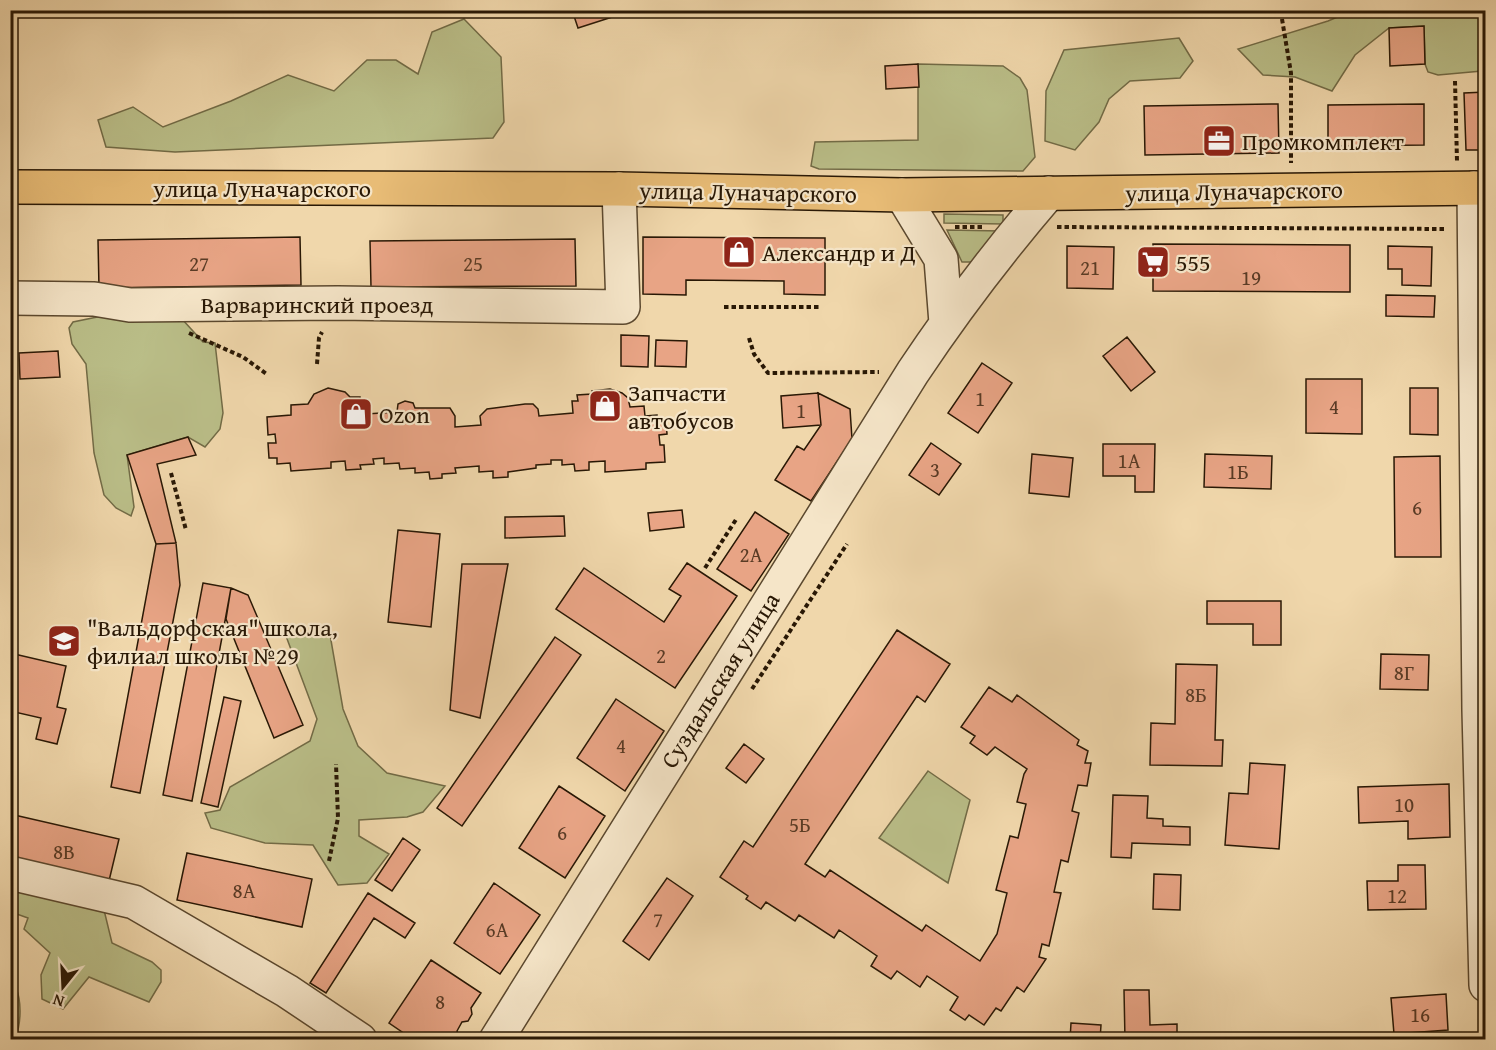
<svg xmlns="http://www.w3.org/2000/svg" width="1496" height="1050" font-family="'Gentium Book Plus',serif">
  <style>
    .green { fill: #babe88; stroke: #726b46; stroke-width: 1.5 }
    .building { fill: #e8a485; stroke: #291805; stroke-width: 1.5 }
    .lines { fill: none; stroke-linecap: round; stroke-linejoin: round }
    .minor-casing { stroke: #5b482e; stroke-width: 36 }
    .major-casing { stroke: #291805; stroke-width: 36 }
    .path { stroke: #291805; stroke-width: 4; stroke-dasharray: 4.5 3; stroke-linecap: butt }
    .minor { stroke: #f5e5c8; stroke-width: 33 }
    .major { stroke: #e8bc76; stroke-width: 33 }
    .labels { text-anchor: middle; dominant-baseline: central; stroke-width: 4.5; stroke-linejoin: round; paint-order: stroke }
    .number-label { font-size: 21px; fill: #593b25 }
    .poi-label { font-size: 24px; fill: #291805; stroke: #f5e5c8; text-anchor: start }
    .street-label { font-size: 24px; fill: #291805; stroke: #f5e5c8 }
  </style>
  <rect width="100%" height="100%" fill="#f0d7ab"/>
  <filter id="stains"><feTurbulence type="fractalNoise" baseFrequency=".00333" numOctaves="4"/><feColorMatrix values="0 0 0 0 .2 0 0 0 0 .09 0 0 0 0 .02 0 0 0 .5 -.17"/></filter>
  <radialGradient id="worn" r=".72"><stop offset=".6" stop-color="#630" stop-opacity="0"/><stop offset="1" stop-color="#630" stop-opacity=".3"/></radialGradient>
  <path class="green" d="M1352,11H1485V66L1482,71L1438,75L1428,72L1425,64L1424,26L1389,28L1355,55L1332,91L1295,77L1263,75L1238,49L1328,21Z
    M464,19L501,57L504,122L493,138L175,152L106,147L98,120L133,107L163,127L231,101L288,75L334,91L367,60H396L418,74L432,32Z
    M1179,38L1193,61L1180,78L1130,81L1109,99L1099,122L1075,150L1045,141L1046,91L1064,50Z
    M918,64L1003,66L1020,78L1027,90L1035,157L1023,171L819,169L811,166L815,142L918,140Z
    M944,214L1003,215V224L944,223Z
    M947,230L1001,231L978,262H962Z
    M141,308L181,318L203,342L215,343L223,413L220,429L205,447L188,437L127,455L134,507L131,516L116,508L104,495L94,453L86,364L72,344L69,328L73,322Z
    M329,629L343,709L358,746L387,773L445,786L423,812L407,817L359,820V836L389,854L367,883L338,885L313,845L265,843L211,828L205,813L220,810L230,787L310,741L317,719L286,636Z
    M928,771L970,800L948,883L879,838Z
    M10,889L104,910L112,943L152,962L161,970V982L149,1002L89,977L63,1009L42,999L41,975L50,953L24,929L28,918L11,912Z
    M10,985L16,988C22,1002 21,1025 15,1039H11Z"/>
  <path class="building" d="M572,10H634L578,28Z
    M1052,10H1088V17L1052,15Z
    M1424,26L1425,64L1390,66L1389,28Z
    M918,64L919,87L886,89L885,66Z
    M1486,92V150H1466L1464,93Z
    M1278,104L1279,153L1145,155L1144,106Z
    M1424,104V145L1328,146V105Z
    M300,237L301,285L99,288L98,240Z
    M643,237L825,238V295L784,294V281L686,280V295L643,294Z
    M575,239L576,286L371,287L370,241Z
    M1153,244L1350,245V292L1153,291Z
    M1067,246L1114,247L1113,289L1067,288Z
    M1388,246L1432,247L1431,286L1402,285V269H1388Z
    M1386,295L1435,296L1434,317L1386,316Z
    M621,335L649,336L648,367L621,366Z
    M1127,337L1155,372L1131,391L1103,356Z
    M656,340L687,341L686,367L655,366Z
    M58,351L60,377L20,379L19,353Z
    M982,363L1012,383L978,433L948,413Z
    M1306,379H1362V434L1306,433Z
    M328,388L345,392L350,397H360V402L365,401L366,414L397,412L398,404L405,401L413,403L415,408H450L455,416V427L481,425L480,416L487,409L525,404H533L538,409L539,416L573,413L572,401H578L577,395L592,394V391L610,389L622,393L628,398L630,407L644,406L645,416L657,415V420L666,419L667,434L659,435L660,445H664L665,462L646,463V469L605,472V461L589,462V470L575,471L574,464L562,465V460H551V464L536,465V468L508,472V477L493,478V471L479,472V466L455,468L456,473L442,474V478L430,479L429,472L415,473V468L400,469L399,463L384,464V458L373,459L374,464L360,465L361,469L346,470L345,461L331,462V468L291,471L290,463L277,464V458H269L268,443H276L275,434L268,435L267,417L291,415V405L308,404L314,394Z
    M1410,388H1438V435L1410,434Z
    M818,393L821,425L783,428L781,396Z
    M818,393L850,409L852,439L811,501L775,480L797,446L804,450L821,425Z
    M188,437L196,455L157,464L176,543L156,544L127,455Z
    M931,443L961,464L939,495L909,475Z
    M1103,444H1155L1154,492H1135V476H1103Z
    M1032,454L1073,458L1069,497L1029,493Z
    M1205,454L1272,456L1271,489L1204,487Z
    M1440,456L1441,557H1395L1394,457Z
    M682,510L684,527L650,531L648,513Z
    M755,512L789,534L751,591L717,569Z
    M564,516L565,536L505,538V517Z
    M398,530L440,534L431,627L388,622Z
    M176,543L180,585L140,793L111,787L156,544Z
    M687,563L737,596L675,688L556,609L584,568L664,622L681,596L669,589Z
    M462,564H508L480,718L450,710Z
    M203,583L231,588L192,801L163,795Z
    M231,588L248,595L303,725L274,738L226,619Z
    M1207,601H1281V645H1253V624H1207Z
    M897,630L950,664L925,702L917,696L805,864L825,877L830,870L922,931L926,925L980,961L997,934L1007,893L996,890L1010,836L1018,838L1026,804L1017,802L1024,774L1027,769L995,747L987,755L970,743L975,736L961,727L989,687L1012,702L1017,695L1079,740L1077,745L1088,751L1085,763H1091L1087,786L1078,785L1072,811L1079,813L1068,862L1061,860L1054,892L1061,893L1049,946L1042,944L1039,957L1046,959L1024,992L1017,987L1001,1011L996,1008L984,1025L969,1015L965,1020L950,1010L958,997L927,976L920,987L897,971L891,979L871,966L877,956L839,930L834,938L799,915L795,921L766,902L761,909L746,899L748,896L720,877L744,841L753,847Z
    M555,637L581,655L462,826L437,808Z
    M10,653L66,666L57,707L66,709L57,744L36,739L41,718L10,711Z
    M1381,654L1429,655L1428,690L1380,689Z
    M1176,664L1217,665L1215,740H1223L1222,766L1150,765L1151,723L1175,724Z
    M224,697L241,701L218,807L201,803Z
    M616,699L664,731L625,791L577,758Z
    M744,744L764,759L746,783L726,768Z
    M1250,763L1285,765L1279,849L1225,845L1229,793L1248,794Z
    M1449,784L1450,837L1408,839V821L1359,823L1358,787Z
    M559,786L605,816L565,878L519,848Z
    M1113,795L1148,796L1147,818L1163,819V826L1190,827V845L1132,843L1131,858L1111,857Z
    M10,814L119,839L108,885L10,863Z
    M403,838L420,850L392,891L375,880Z
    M187,853L312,879L302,927L177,900Z
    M1398,865H1425L1426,909L1368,910L1367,881H1398Z
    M1154,874L1181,875L1180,910L1153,909Z
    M667,878L693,896L649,960L623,941Z
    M494,883L540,915L500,974L454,943Z
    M368,893L415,923L405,938L374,918L326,993L310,983Z
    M431,960L481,993L471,1008L472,1014L468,1021L462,1022L457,1031L458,1036L456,1040H414L389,1023Z
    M1124,990H1149L1150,1025L1177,1024V1040H1125Z
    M1446,994L1448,1030L1394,1034L1391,998Z
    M1071,1023L1101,1025L1100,1040H1070Z
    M1282,1034L1321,1036V1040H1282Z"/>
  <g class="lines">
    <defs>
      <path id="minor" d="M1474,188L1479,710L1486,985
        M902,195L941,259L946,323
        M10,298L94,299L130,305L338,303L623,307L619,189
        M10,873L134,902L287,991L360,1040
        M496,1040L913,372C955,309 1000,250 1049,193"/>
      <path id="major" d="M10,187L619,189L902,195L1486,188"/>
    </defs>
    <use href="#minor" class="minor-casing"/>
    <use href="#major" class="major-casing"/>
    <path class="path" d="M1282,19L1291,73V163
      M1455,81L1457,161
      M955,227H984
      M1057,227L1446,229
      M724,307H820
      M189,333L243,357L268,375
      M749,338L754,354L768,373L879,372
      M317,364L319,338L322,332
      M171,473L186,530
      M705,568L737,518
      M752,689L847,544
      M329,861L338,818L336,764"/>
    <use href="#minor" class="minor"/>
    <use href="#major" class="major"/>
  </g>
  <defs>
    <symbol id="office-square" viewBox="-11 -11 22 22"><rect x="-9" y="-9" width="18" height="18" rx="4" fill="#8f2418" stroke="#f5e5c8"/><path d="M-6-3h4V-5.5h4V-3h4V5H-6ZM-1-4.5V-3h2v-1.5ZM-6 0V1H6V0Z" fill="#fff"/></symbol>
    <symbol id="shop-square" viewBox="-11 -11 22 22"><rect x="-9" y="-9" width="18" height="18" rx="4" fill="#8f2418" stroke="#f5e5c8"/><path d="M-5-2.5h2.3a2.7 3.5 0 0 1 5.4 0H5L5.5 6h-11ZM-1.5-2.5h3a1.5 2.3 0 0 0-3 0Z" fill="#fff"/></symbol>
    <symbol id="supermarket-square" viewBox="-11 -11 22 22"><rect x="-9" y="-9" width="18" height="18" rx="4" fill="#8f2418" stroke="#f5e5c8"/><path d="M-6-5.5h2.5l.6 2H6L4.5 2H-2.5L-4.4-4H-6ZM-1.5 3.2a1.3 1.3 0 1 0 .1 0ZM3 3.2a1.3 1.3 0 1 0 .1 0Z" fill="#fff"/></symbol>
    <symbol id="school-square" viewBox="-11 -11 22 22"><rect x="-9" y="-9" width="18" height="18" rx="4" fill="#8f2418" stroke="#f5e5c8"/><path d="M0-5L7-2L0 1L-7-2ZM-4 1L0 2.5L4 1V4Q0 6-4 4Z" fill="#fff"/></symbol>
  </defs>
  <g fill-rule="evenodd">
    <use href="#office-square" x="1200" y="122" width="38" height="38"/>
    <use href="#shop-square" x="720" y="233" width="38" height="38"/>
    <use href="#supermarket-square" x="1134" y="243" width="38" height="38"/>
    <use href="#shop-square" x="586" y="387" width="38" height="38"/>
    <use href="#shop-square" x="337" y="395" width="38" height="38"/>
    <use href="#school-square" x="45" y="622" width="38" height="38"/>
  </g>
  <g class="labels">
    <g class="number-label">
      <text x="199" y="263">27</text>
      <text x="473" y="263">25</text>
      <text x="1090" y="267">21</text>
      <text x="1251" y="277">19</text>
      <text x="980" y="398">1</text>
      <text x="1334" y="406">4</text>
      <text x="801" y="410">1</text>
      <text x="1129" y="460">1А</text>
      <text x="935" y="469">3</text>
      <text x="1238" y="471">1Б</text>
      <text x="1417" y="507">6</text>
      <text x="751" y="554">2А</text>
      <text x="661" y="655">2</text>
      <text x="1404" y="672">8Г</text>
      <text x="1196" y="694">8Б</text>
      <text x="621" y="745">4</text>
      <text x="1404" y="804">10</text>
      <text x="800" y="824">5Б</text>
      <text x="562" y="832">6</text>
      <text x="64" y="851">8В</text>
      <text x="244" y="890">8А</text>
      <text x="1397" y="895">12</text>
      <text x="658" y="919">7</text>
      <text x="497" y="929">6А</text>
      <text x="440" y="1001">8</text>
      <text x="1420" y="1014">16</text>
    </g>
    <g class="poi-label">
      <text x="1242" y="141">Промкомплект</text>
      <text x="762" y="252">Александр и Д</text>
      <text x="1176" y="262">555</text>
      <text x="628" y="392">Запчасти<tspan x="628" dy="28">автобусов</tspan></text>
      <text x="379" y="414">Ozon</text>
      <text x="87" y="627">"Вальдорфская" школа,<tspan x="87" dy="28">филиал школы №29</tspan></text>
    </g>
    <g class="street-label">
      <text x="262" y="188">улица Луначарского</text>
      <text transform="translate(1234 191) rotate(-1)">улица Луначарского</text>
      <text transform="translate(748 192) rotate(1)">улица Луначарского</text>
      <text x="317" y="304">Варваринский проезд</text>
      <text transform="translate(720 680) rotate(-58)">Суздальская улица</text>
    </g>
  </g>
  <rect width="1496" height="1050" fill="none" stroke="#f0d7ab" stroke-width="36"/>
  <rect x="12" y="12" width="1472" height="1026" fill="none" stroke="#291805" stroke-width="3"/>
  <rect x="18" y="18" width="1460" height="1014" fill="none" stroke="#291805" stroke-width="1.5"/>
  <g transform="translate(63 987) rotate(198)" stroke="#f5e5c8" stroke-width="4.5" paint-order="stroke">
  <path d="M0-4.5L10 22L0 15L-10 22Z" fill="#291805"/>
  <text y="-9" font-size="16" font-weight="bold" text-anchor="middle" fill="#291805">N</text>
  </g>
  <rect width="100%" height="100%" filter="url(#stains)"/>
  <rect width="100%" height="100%" fill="url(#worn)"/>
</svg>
